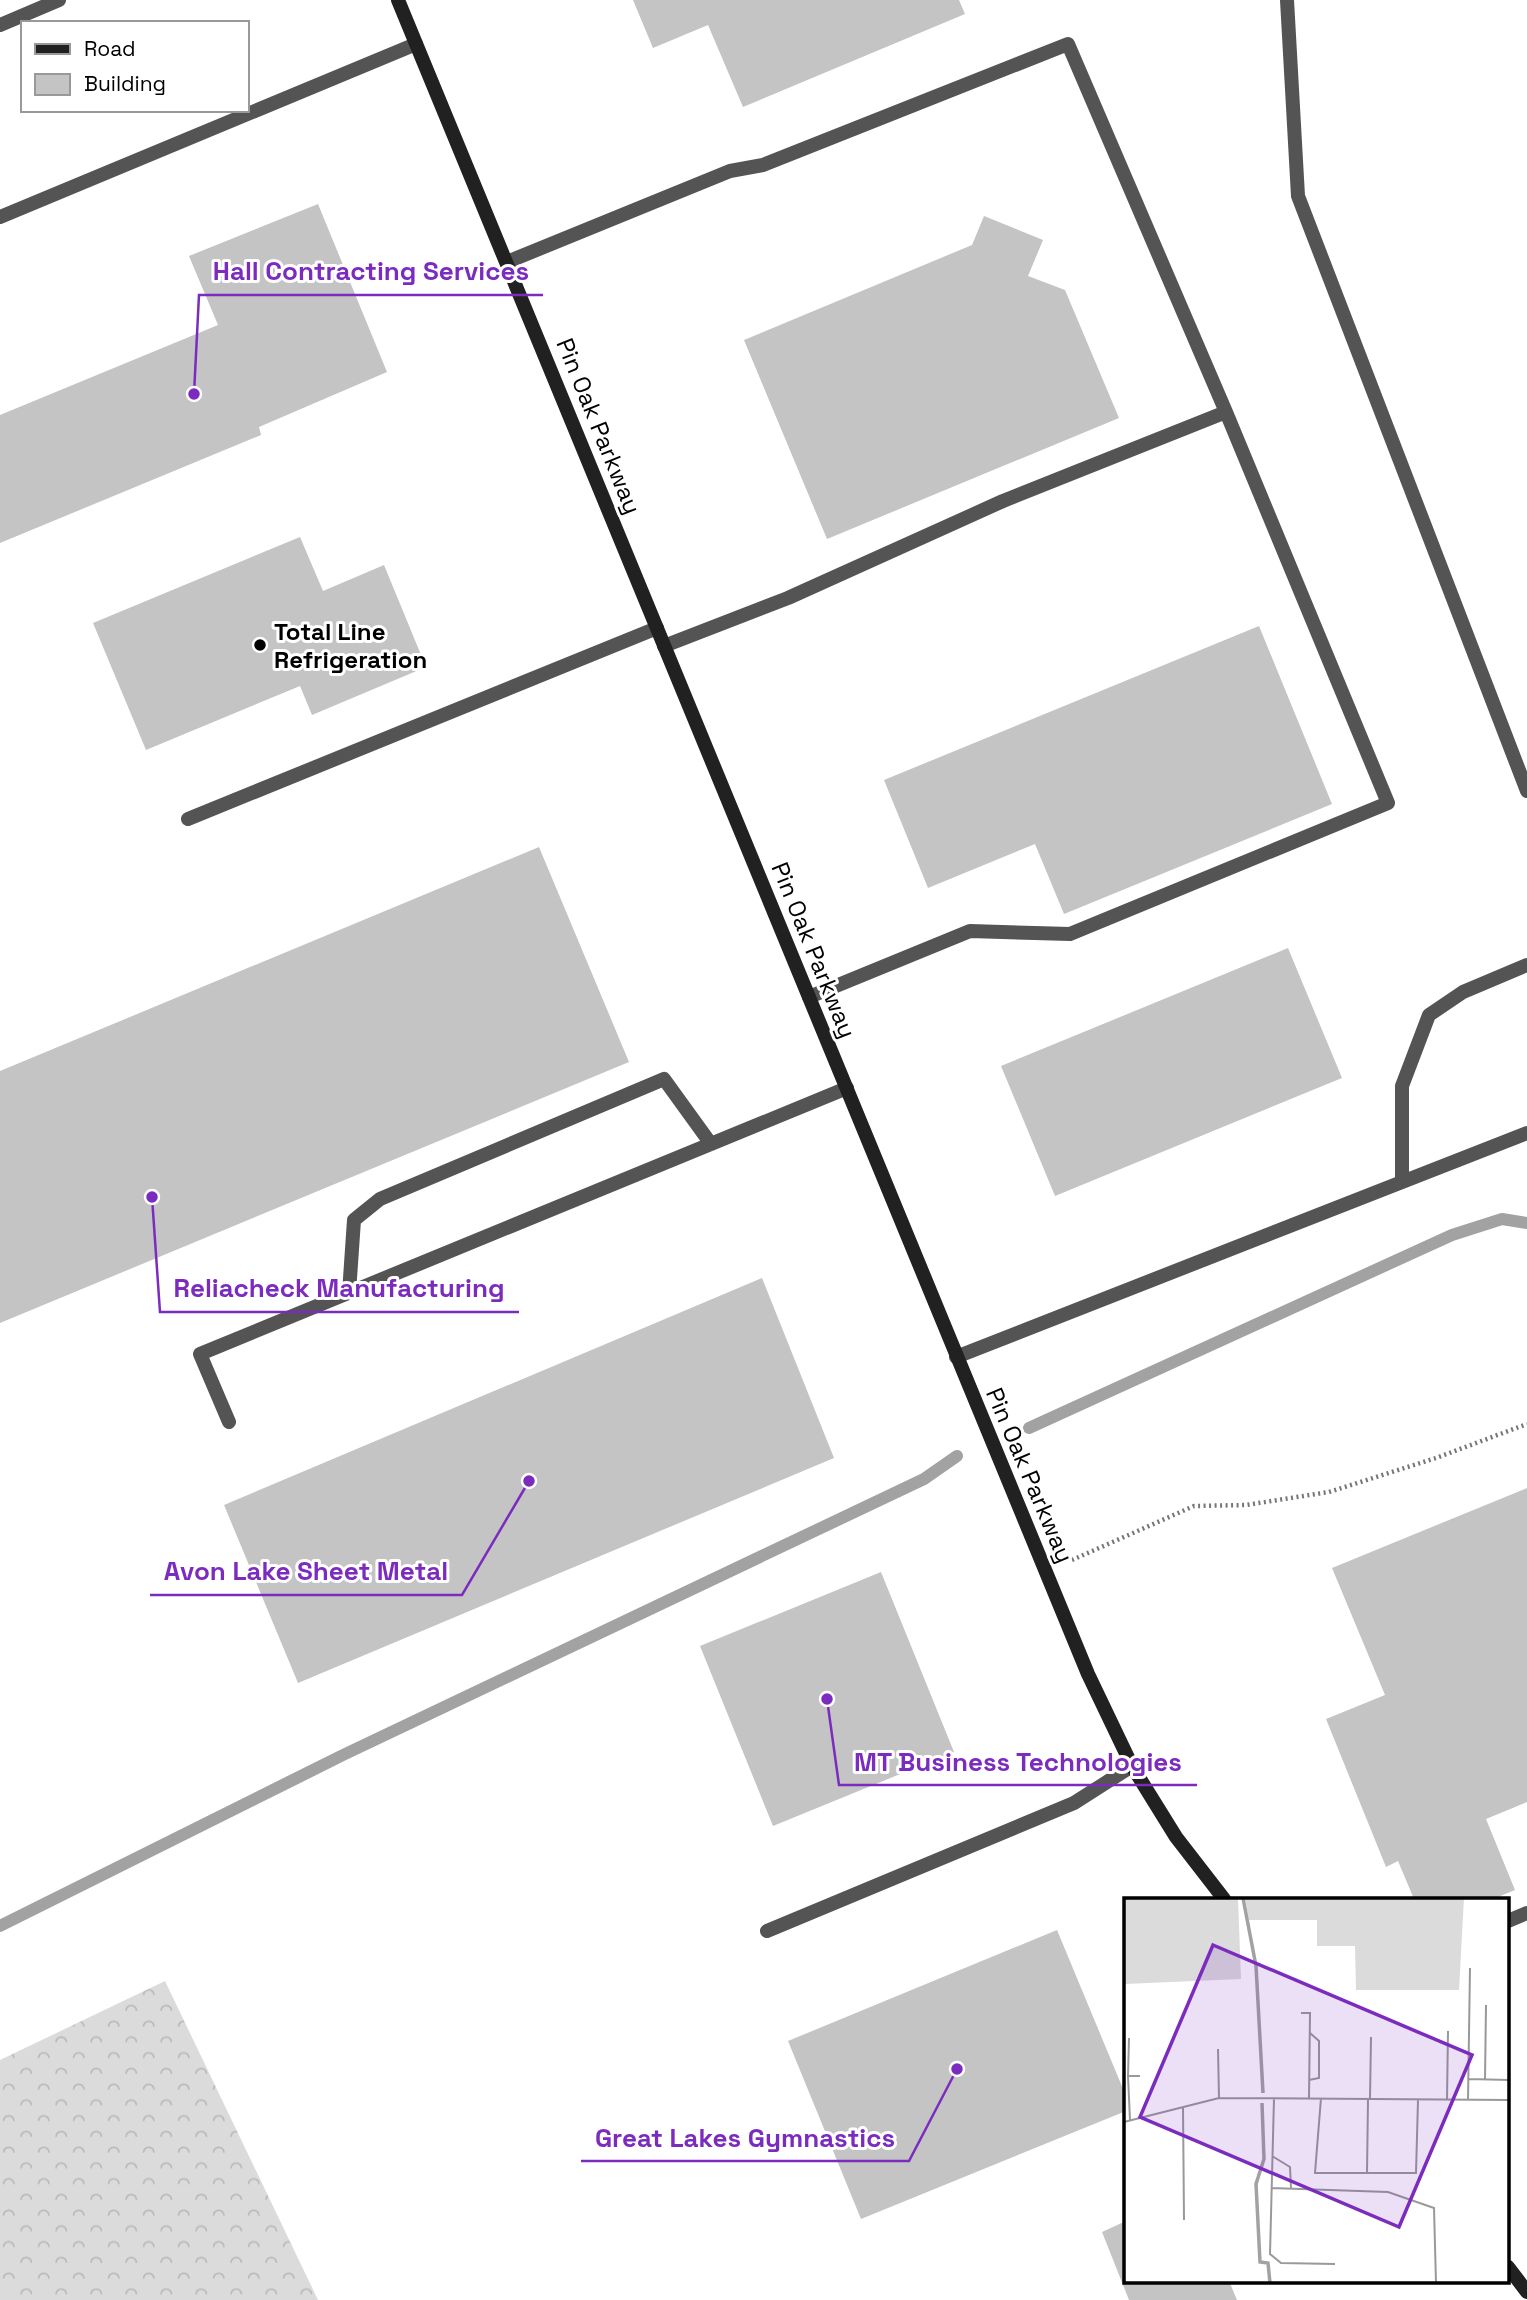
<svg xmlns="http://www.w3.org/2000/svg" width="1527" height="2300" font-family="'Space Grotesk',sans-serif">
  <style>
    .forest { fill: url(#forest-crowns) }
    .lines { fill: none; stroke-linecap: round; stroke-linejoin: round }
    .stream { stroke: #a2a2a2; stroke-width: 12 }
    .building { fill: #c4c4c4 }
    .path { stroke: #767676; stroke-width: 4.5; stroke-dasharray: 2 3.5; stroke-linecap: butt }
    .lane { stroke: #545454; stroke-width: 14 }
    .secondary { stroke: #212121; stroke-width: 14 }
    .poi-dot { fill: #000; stroke: #fff; stroke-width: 2.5 }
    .labels { text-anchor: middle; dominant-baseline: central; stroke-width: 6; stroke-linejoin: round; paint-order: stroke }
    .street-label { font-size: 24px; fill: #000; stroke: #fff }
    .poi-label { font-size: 24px; font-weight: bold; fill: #000; stroke: #fff; text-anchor: start }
    .inset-river { fill: none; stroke: #a2a2a2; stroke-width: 3.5 }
    .inset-road { fill: none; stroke: #999; stroke-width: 2 }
    .view { fill: #7b2cbf; fill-opacity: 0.15; stroke: #7b2cbf; stroke-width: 3.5 }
    .inset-edge { fill: none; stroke: #000; stroke-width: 3.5 }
    .leader { fill: none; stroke: #7b2cbf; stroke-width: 2.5 }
    .callout-dot { fill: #7b2cbf; stroke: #fff; stroke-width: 2.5 }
    .callout-label { font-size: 26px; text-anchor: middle; font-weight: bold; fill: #7b2cbf; stroke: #fff; stroke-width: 6; stroke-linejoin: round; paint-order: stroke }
  </style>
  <defs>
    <pattern id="forest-crowns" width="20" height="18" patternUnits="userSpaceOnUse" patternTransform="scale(1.75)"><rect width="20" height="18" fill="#dbdbdb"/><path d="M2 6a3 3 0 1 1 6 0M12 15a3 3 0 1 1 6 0" fill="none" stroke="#bababa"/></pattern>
  </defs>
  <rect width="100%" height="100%" fill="#fff"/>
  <path class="forest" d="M165,1981L318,2300H0V2060Z"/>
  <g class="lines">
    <path class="stream" d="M1029,1428L1452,1235L1502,1219L1527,1223
      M0,1926L343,1755L924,1479L957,1456"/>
  </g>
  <path class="building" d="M633,0H959L965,14L743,107L708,25L653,48Z
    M318,204L387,372L259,427L261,435L0,543V415L218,325L189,256Z
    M984,216L1043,240L1028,276L1065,290L1119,418L827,539L744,340L972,245Z
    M300,537L323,591L384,565L426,667L312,715L300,686L146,750L93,623Z
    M1259,626L1332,804L1064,914L1035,844L928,888L884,780Z
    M539,847L629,1062L0,1323V1071Z
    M1288,948L1342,1078L1055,1196L1001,1066Z
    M762,1278L834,1458L298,1683L224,1505Z
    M1527,1488V1802L1486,1819L1515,1890L1493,1899H1414L1398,1861L1386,1867L1326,1719L1385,1695L1332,1568Z
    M881,1572L954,1752L773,1826L700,1646Z
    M1057,1930L1126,2096V2111L861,2219L788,2041Z
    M1126,2221V2281H1229L1237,2300H1129L1102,2232Z"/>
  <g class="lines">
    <path class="path" d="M1072,1560L1194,1506L1246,1505L1329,1492L1436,1458L1527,1424"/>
    <path class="lane" d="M1287,0L1298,196L1527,791
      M0,25L59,0
      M0,217L416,44
      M507,262L730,171L763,165L1068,44L1226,412L1388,803L1070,934L970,931L809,997
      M664,646L788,598L1003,501L1226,412
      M188,819L657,628
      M1402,1181V1086L1429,1015L1463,992L1527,965
      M349,1293L354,1220L380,1199L664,1079L711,1144
      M956,1357L1527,1133
      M229,1422L200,1354L847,1088
      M1508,1921L1527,1913
      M767,1931L1074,1803L1132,1766"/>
    <path class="secondary" d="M398,0L1088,1674L1132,1766L1176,1837L1224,1899
      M1508,2267L1527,2292"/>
  </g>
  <circle class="poi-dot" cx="260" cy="645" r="7"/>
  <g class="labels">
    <g class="street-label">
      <text transform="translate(599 426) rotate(68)">Pin Oak Parkway</text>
      <text transform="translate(814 950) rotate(68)">Pin Oak Parkway</text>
      <text transform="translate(1030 1475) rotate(67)">Pin Oak Parkway</text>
    </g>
    <g class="poi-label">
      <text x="274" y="631">Total Line<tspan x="274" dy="28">Refrigeration</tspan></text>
    </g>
  </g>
  <g transform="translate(1124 1898)">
    <rect width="385" height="385" fill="#fff"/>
    <path d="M0,0H114L117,81L1,86ZM121,0H340L335,92H232L231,48H193V22H125Z" fill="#dbdbdb"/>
    <path class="inset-river" d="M119,0L132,68L139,195M138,205L140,261L132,286L136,364L144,365L146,385"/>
    <path class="inset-road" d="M177,115H186L185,200M94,151L95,200M4,178L5,140M345,181L385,182M185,182L195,180V143L186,135M361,182L362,107M150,200L146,356L157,365L211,366M197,200L191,275H292L294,202M246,201L247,139M323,202L324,133M344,202L346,70M59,209L60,322M6,222L4,178H16M0,224L95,200L385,202M148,258L166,269L167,290M243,275L244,201M147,290L264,294L310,310L312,385"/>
    <path class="view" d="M89,47L348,157L275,329L16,219Z"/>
    <rect width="385" height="385" class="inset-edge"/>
  </g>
  <path class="leader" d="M194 394L199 295H543M152 1197L160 1312H519M529 1481L462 1595H150M827 1699L839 1785H1197M957 2069L909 2161H581"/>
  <g class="callout-dot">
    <circle cx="194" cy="394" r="7"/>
    <circle cx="152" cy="1197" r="7"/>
    <circle cx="529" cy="1481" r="7"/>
    <circle cx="827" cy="1699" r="7"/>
    <circle cx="957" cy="2069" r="7"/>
  </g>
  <g class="callout-label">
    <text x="371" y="280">Hall Contracting Services</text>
    <text x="339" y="1297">Reliacheck Manufacturing</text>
    <text x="306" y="1580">Avon Lake Sheet Metal</text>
    <text x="1018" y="1771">MT Business Technologies</text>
    <text x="745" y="2147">Great Lakes Gymnastics</text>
  </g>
  <rect x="21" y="21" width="228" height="91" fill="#ffffff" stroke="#999999" stroke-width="2"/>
  <rect x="35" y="44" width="35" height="10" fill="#212121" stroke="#999999" stroke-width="2"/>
  <text x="84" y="56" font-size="21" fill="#000000">Road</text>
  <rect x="35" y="74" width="35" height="21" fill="#c4c4c4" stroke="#999999" stroke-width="2"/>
  <text x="84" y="91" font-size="21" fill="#000000">Building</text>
</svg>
